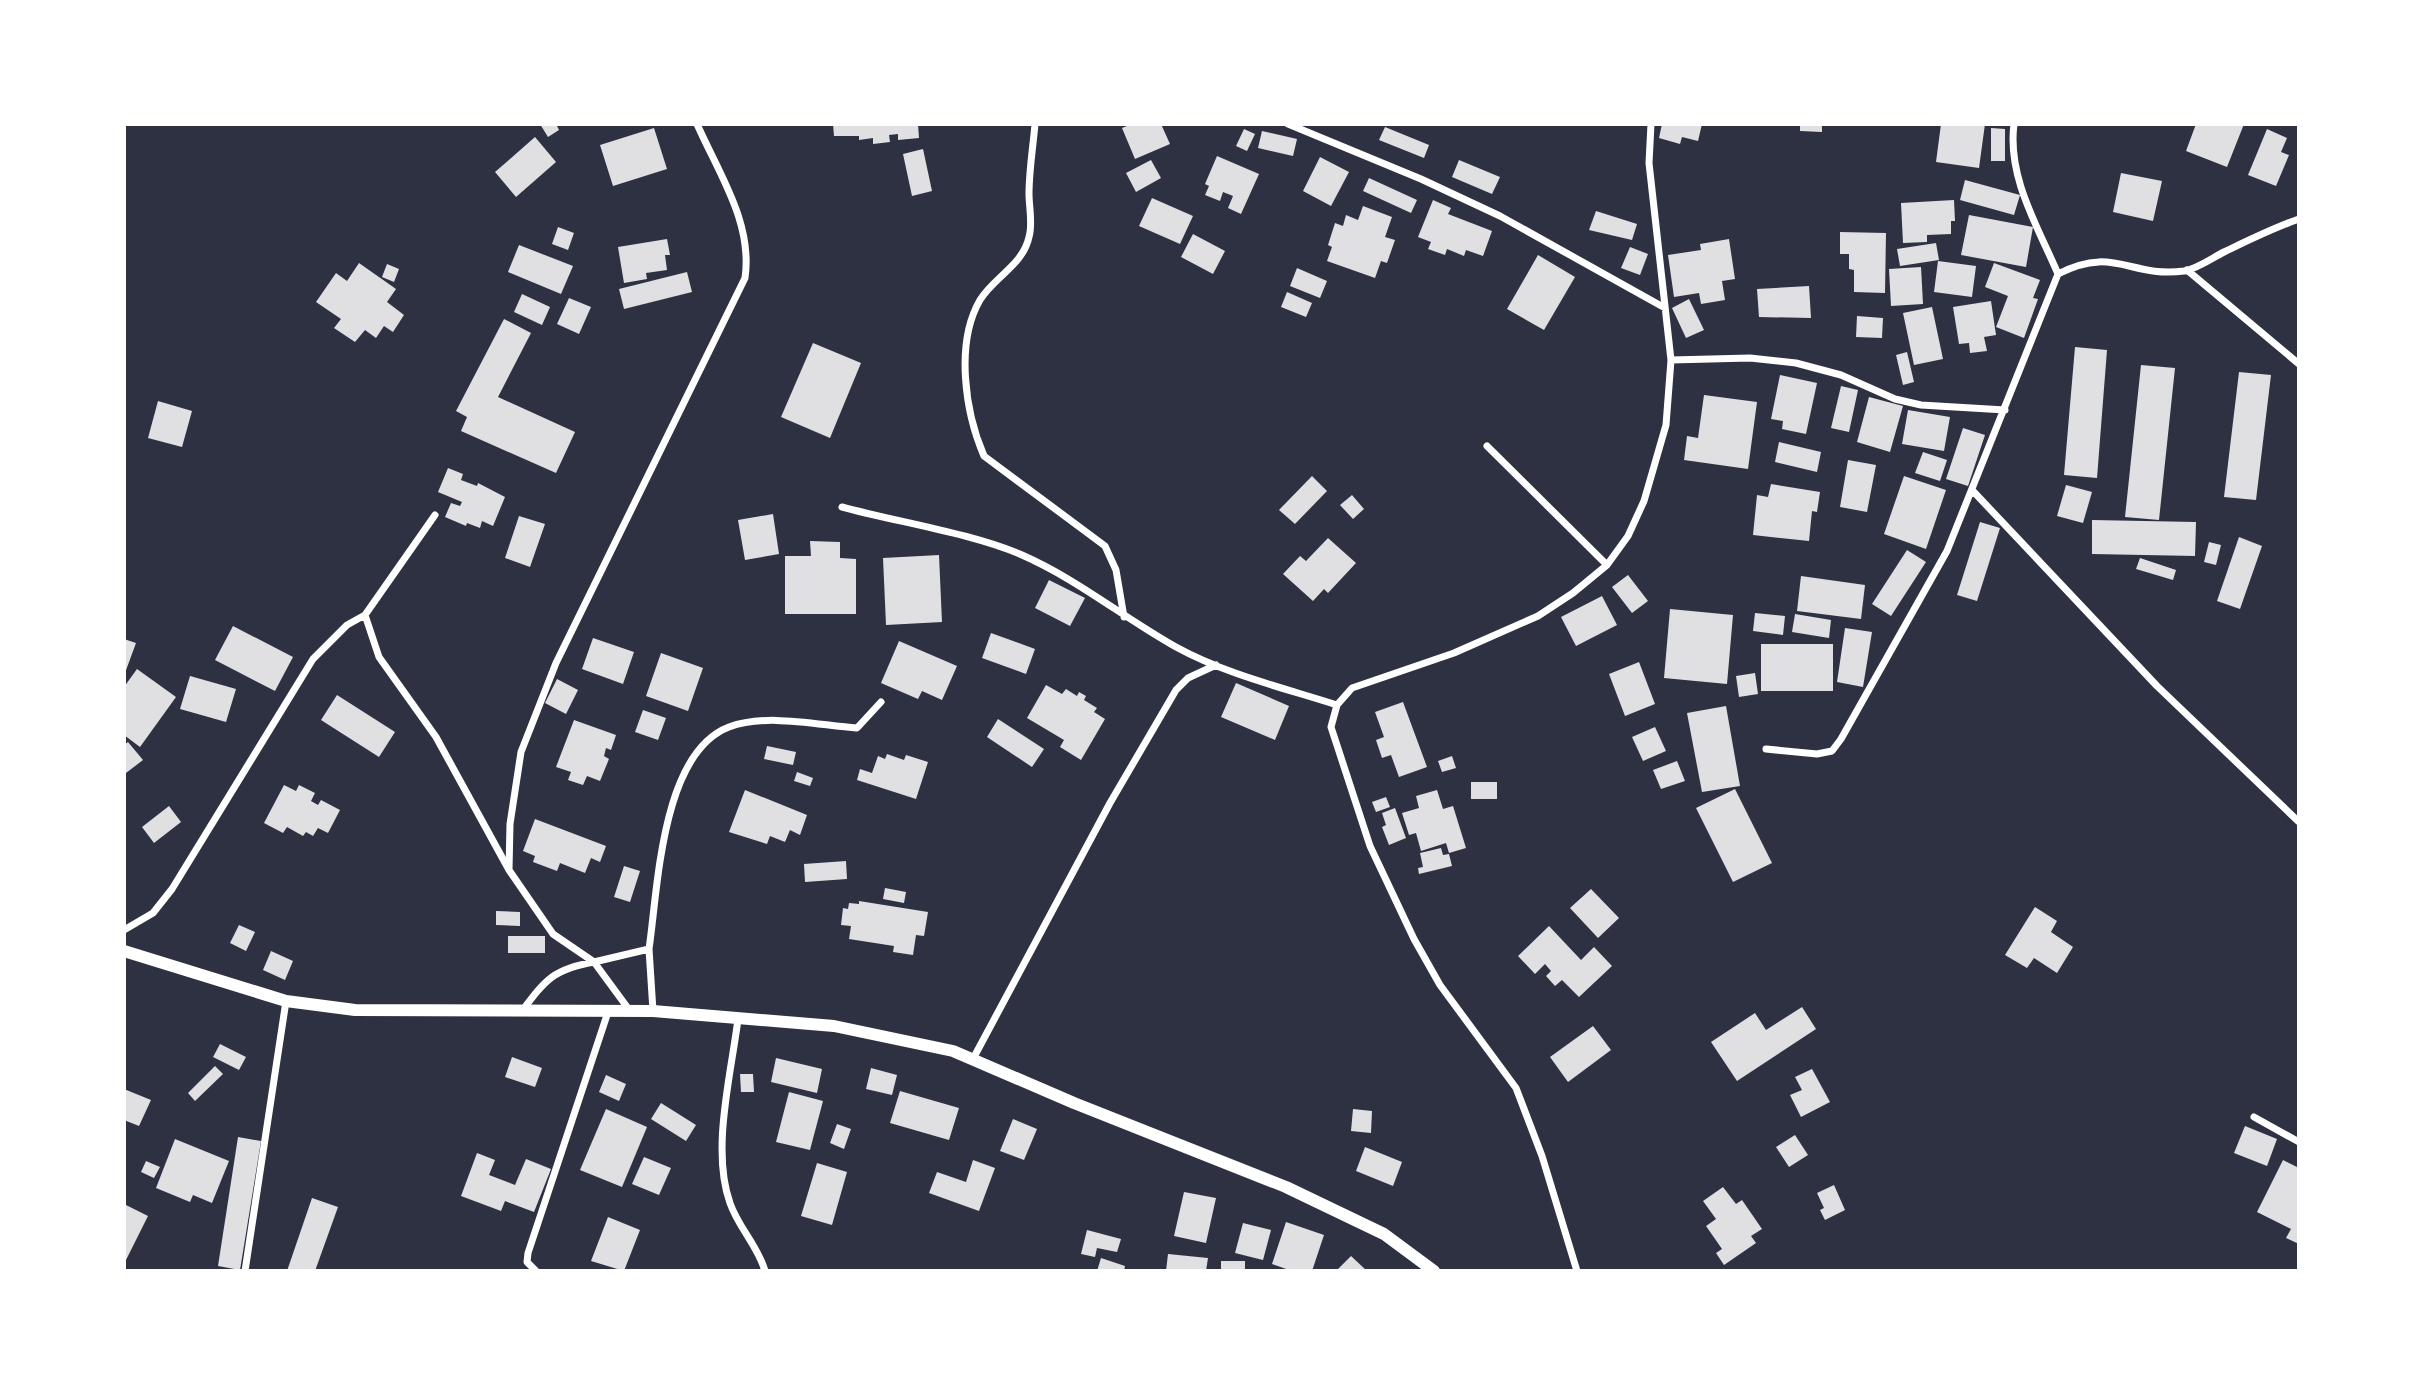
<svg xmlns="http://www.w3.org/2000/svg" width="2423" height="1395" font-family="Ubuntu,sans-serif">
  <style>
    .building { fill: #e0e0e3 }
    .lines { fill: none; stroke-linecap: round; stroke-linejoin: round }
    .minor { stroke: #fff; stroke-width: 7 }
    .tertiary { stroke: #fff; stroke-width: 12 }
  </style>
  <rect width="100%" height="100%" fill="#2d3142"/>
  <path class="building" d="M540,124H556L559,130L548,137Z
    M833,124H918L919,138L898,140V134L889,135L890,142L873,144V138L859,140V136H834Z
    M1132,124H1161L1170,144L1135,159L1122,128Z
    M1662,124H1702L1698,141L1682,137L1680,144L1659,138Z
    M1800,124H1822V132L1800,131Z
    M1941,124H1985L1979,168L1936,162Z
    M2196,124H2244L2227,167L2186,151Z
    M1385,127L1429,145L1424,158L1379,140Z
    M654,128L667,169L613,186L600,145Z
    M1991,128L2005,129V161H1991Z
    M1244,129L1255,134L1247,151L1236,146Z
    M2267,129L2287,138L2281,152L2289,155L2276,186L2248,175Z
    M1262,131L1297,139L1293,156L1258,148Z
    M535,137L556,162L516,197L495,172Z
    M923,149L932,191L912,196L903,154Z
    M1217,156L1259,174L1241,214L1228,208L1233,196L1223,192L1220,201L1205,195L1209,186L1205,184Z
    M1320,157L1349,172L1331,206L1303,191Z
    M1151,160L1161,178L1136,192L1126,173Z
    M1459,160L1500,177L1492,194L1452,177Z
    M2121,173L2162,181L2153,221L2113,212Z
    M1369,178L1417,200L1411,213L1363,191Z
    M1965,180L2020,195L2014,215L1960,200Z
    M1152,198L1193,216L1180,244L1139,226Z
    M1433,200L1451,208L1448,214L1492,231L1483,256L1466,250L1464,256L1447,249L1445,255L1428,249L1431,242L1418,237Z
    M1954,200L1955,221H1951V234L1927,235V242L1903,243L1901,203Z
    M1363,206L1392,217L1385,237L1395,240L1387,263L1381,261L1375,278L1327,261L1332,247L1328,245L1335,223L1343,226L1346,215L1358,220Z
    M1596,211L1637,224L1632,240L1589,230Z
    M1969,215L2033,227L2026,267L1961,255Z
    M558,227L574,233L568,250L552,244Z
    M1840,232L1886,233L1885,293L1854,292V270L1849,269V254H1840Z
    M1193,234L1225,251L1213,274L1181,257Z
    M667,239L670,255H665L667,270L646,273L647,279L624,283L618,247Z
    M1729,239L1735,279L1722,281L1725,300L1701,304L1699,293L1674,297L1668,255L1701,250L1700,244Z
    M1936,243L1939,260L1900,266L1897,249Z
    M519,245L573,266L561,294L508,272Z
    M1630,247L1648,254L1640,275L1621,268Z
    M1538,255L1575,277L1544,330L1507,309Z
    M1938,261L1976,266L1972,297L1934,292Z
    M359,263L396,289L387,302L404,315L393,332L384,326L376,338L365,330L355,342L334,328L341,319L316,302L336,273L347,281Z
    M1994,263L2040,280L2033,298L2038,299L2024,338L1996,327L2008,296L1985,287Z
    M387,264L399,269L394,282L382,277Z
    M1921,267L1923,304L1891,306L1889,269Z
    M1297,268L1327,281L1320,298L1290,286Z
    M687,272L692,292L624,309L619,289Z
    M1809,286L1811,318L1759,317L1757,289Z
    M1287,292L1312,303L1306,317L1281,307Z
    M522,294L550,307L542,325L514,312Z
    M569,298L591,307L579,334L557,324Z
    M1689,299L1704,330L1686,338L1672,308Z
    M1991,301L1996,335L1984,337L1987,351L1970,353L1969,343L1959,344L1953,307Z
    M1932,307L1943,359L1914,365L1903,313Z
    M1857,316L1883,318L1882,338L1856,337Z
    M504,319L531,333L498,397L575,432L556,473L461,431L467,417L456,411Z
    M813,343L861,363L830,438L781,417Z
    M2075,347L2107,350L2097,478L2064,475Z
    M1907,352L1914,382L1903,385L1896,355Z
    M2141,365L2175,368L2159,520L2125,517Z
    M2239,372L2271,375L2256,500L2224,497Z
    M1780,375L1817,383L1806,434L1782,429L1783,421L1771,419Z
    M1841,386L1858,390L1849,432L1831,428Z
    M1704,395L1757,402L1748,469L1684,460L1687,436L1698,438Z
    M1869,397L1903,406L1890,452L1857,442Z
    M158,401L192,411L182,447L148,438Z
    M1908,410L1950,417L1944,451L1902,444Z
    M1963,428L1985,435L1968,486L1946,479Z
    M1779,442L1821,452L1817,472L1775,462Z
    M1923,452L1947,460L1940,481L1915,473Z
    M1848,460L1876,465L1867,512L1840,507Z
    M448,468L463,474L461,480L477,486L478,483L505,497L493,526L482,521L480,528L467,523L466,526L445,517L451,503L460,506L462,502L438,492Z
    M1312,476L1327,491L1295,524L1279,510Z
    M1904,476L1946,490L1926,549L1884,534Z
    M1771,484L1820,492L1817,512L1812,511L1809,541L1753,535L1757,495L1768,497Z
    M2066,485L2092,492L2083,523L2057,516Z
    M1352,495L1364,509L1353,519L1340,505Z
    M773,514L779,554L745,560L738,520Z
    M519,516L545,524L530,567L505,558Z
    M2092,520L2196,522L2195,556L2092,554Z
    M1980,522L2000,528L1977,601L1957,595Z
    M2239,537L2262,546L2240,609L2217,601Z
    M1328,538L1356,563L1328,593L1324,589L1313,601L1283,574L1300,556L1306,561Z
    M810,541L840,542V558L856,559V614H785V556H811Z
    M2209,542L2221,545L2216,565L2204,562Z
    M1907,550L1926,562L1891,616L1872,604Z
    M939,555L942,622L886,625L883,558Z
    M2140,558L2176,570L2173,580L2136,569Z
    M1628,575L1648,601L1632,613L1612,587Z
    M1801,576L1865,585L1861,619L1797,611Z
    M1049,580L1085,598L1070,626L1035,608Z
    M1602,596L1617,625L1576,646L1561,617Z
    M1670,609L1733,615L1727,684L1664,678Z
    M1755,613L1785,616L1783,635L1753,631Z
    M1795,614L1831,620L1829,638L1792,632Z
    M233,626L293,657L275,691L215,660Z
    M1845,628L1872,632L1863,687L1837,682Z
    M991,633L1035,649L1026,674L982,658Z
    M593,638L634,652L623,684L582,669Z
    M124,639L136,643L125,673H124Z
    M899,641L957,666L942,700L922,691L918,699L881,683Z
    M1761,644H1833V691H1761Z
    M661,653L703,668L688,711L646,696Z
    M1639,662L1655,704L1625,716L1609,674Z
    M137,669L176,697L140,747L124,735V687Z
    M1755,673L1758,694L1739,697L1736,676Z
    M190,676L236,689L226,722L180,709Z
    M557,679L578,690L566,714L545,703Z
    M1236,683L1289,706L1275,740L1221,717Z
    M1046,685L1062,694L1066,689L1077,696L1079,692L1086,696L1084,700L1097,708L1094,712L1105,719L1081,760L1060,747L1064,740L1027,718Z
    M337,695L395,732L379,757L321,720Z
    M1403,702L1427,767L1399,777L1391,755L1382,758L1376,740L1384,737L1375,712Z
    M1726,706L1740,786L1702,792L1687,713Z
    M643,710L666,718L658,740L635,732Z
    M998,719L1044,749L1032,767L987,737Z
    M574,720L616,735L611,750L606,748L604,756L609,759L600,781L587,776L583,785L568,780L571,772L556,767Z
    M1655,727L1666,751L1643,761L1632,737Z
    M128,742L143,760L126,773L124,745Z
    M767,746L796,752L793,765L764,759Z
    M887,754L904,760L906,755L928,762L916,799L857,780L860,769L872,773L878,756L885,759Z
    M1452,756L1456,768L1442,772L1438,761Z
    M1677,761L1685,781L1661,789L1653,770Z
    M797,772L813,778L810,786L794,781Z
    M1471,782H1497V799H1471Z
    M284,785L296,791L299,785L315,793L311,801L318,805L321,800L340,810L328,833L318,828L313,836L306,832L303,836L287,827L283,833L264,823Z
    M1735,789L1772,863L1733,882L1696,808Z
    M745,790L807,815L800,835L790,830L785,842L770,836L767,844L729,832Z
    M1437,790L1443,809L1453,806L1466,848L1449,853L1446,843L1421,851L1416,833L1409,835L1402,813L1419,808L1416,796Z
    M1386,797L1390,807L1376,812L1372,802Z
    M169,806L181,822L154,843L142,827Z
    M1395,808L1406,838L1389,845L1382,827L1386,825L1382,813Z
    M535,819L606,846L600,862L591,858L585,873L560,863L557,871L533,862L535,856L523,851Z
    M1441,848L1443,855L1449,854L1452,866L1419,874L1418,868L1423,867L1420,853Z
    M846,861L847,879L805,882L804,864Z
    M624,866L640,871L630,902L614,897Z
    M885,888L906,892L904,903L883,899Z
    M1591,889L1619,918L1598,938L1570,908Z
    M859,901L928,912L924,936L916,935L913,955L893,952L894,946L849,939L851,926L841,925L843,908L848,909L849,903L859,904Z
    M2035,907L2057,921L2051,932L2073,947L2057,973L2034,958L2027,968L2005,955Z
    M496,911L520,912V926L496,925Z
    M239,925L255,932L246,951L230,943Z
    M1549,926L1581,960L1594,947L1612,966L1579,997L1562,980L1555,986L1546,976L1551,971L1545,964L1535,974L1518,956Z
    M508,936H545V953H508Z
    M271,951L293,961L285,980L263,970Z
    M1802,1007L1816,1029L1737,1081L1711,1042L1755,1013L1766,1030Z
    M1593,1026L1611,1050L1568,1082L1550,1057Z
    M220,1044L246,1057L239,1070L213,1057Z
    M512,1057L542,1068L535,1087L505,1077Z
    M776,1058L822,1069L817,1093L771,1082Z
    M215,1066L223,1074L195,1101L188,1093Z
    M871,1068L897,1075L892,1095L866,1089Z
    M1812,1069L1830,1102L1801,1117L1790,1095L1802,1090L1795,1077Z
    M740,1074H753L754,1092H741Z
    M606,1075L626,1084L619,1101L599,1092Z
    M124,1089L151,1100L139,1126L124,1120Z
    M900,1091L959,1108L949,1140L890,1123Z
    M789,1092L823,1101L810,1150L776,1142Z
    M661,1103L696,1125L686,1141L651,1119Z
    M606,1109L647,1127L622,1187L580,1170Z
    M1353,1109L1372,1111L1371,1133L1351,1131Z
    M1013,1119L1037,1129L1024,1160L1000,1151Z
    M837,1124L851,1129L844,1149L830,1143Z
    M2245,1126L2277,1139L2267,1166L2234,1153Z
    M1795,1135L1808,1155L1789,1167L1776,1147Z
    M238,1137L261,1141L240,1270L218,1266Z
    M175,1139L229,1161L212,1203L193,1195L190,1202L156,1188Z
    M1365,1147L1402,1162L1393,1186L1356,1171Z
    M477,1153L495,1160L489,1175L515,1185L526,1159L551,1169L534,1212L505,1201L501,1211L461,1196Z
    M644,1157L671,1168L659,1195L632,1184Z
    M973,1160L995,1168L979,1211L929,1193L937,1172L966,1182Z
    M2283,1160L2299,1168V1244L2286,1238L2291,1229L2257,1212Z
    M146,1161L160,1167L154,1178L141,1172Z
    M817,1163L847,1172L832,1225L801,1216Z
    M1834,1185L1845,1210L1825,1220L1820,1210L1824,1208L1817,1193Z
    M1723,1187L1736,1204L1742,1200L1762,1229L1751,1236L1756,1243L1724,1265L1716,1253L1722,1249L1706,1226L1716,1219L1703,1201Z
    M1184,1192L1216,1198L1206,1243L1174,1236Z
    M312,1198L338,1207L315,1271H287Z
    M124,1204L148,1216L124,1264Z
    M608,1217L640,1230L624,1271L591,1261Z
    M1286,1222L1324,1235L1312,1271H1292L1272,1264Z
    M1243,1223L1271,1230L1263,1260L1235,1253Z
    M1087,1230L1121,1239L1117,1252L1097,1248L1095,1257L1081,1254Z
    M1168,1254L1208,1258L1206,1271H1166Z
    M1351,1256L1367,1271L1338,1269Z
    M1101,1258L1125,1266L1124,1271H1097Z
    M1221,1261H1245V1271H1221Z"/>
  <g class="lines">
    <path class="minor" d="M1035,124C1033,147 1029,171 1029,194C1029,207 1033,224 1029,237C1023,265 994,277 980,300C955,343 965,412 984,456L1105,546L1116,570L1124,617
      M1288,124L1421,179L1500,216L1665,308
      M2014,124C2007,177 2038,227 2058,274
      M2187,270L2299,364
      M1671,360L1750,358L1796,363L1841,375L1895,399L1921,405L2005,410
      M1487,446L1607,565
      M1972,490L2157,686L2299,822
      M842,507C897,522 971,533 1022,555C1077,579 1124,618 1176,647C1225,674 1284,688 1337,705
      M435,515L365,615L379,657L436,737L509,870
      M1766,749L1817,754L1832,751L1841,739L1947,551L2058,274C2114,245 2129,278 2184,271C2197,269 2212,258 2224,252C2249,240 2273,228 2299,219
      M124,930L153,913L172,889L313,659L347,625L365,615
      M649,949C658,889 661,753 729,727C767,713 817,725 857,728L881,702
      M522,1011C546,979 554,969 594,962L630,1011
      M653,1011L649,949L594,962L553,934L509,870L510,824L521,752L556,663L745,278C753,223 719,174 697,124
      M738,1019C731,1075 711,1150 730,1203C738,1227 758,1246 765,1271
      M974,1057L1110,803L1176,690L1188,678L1216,665
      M2254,1117L2299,1142
      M245,1271L286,1001
      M536,1271L527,1262L528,1253L608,1012
      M1577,1271L1542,1156L1516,1088L1440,985L1414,939L1370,846L1331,727L1337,705L1352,688L1454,653L1538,616L1573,593L1607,565L1628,536L1644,501L1666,425L1671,360L1649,163L1651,124"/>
    <path class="tertiary" d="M124,951L286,1001L355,1010L653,1011L834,1026L953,1051L1074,1103L1286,1187L1384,1234L1434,1271"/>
  </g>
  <rect width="2423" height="1395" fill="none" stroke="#ffffff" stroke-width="252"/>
</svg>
